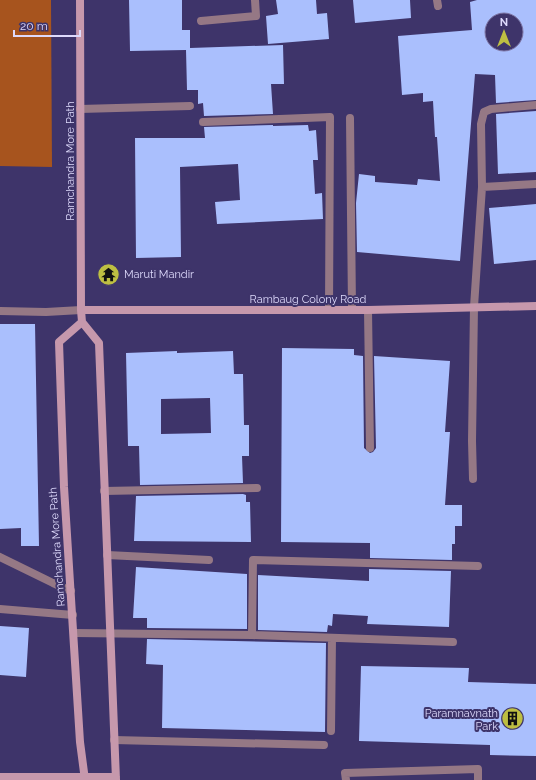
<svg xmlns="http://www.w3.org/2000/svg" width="536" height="780" font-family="Raleway,sans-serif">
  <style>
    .forest { fill: #a7541e }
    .building { fill: #aabffd; fill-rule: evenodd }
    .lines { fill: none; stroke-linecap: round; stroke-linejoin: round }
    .lane { stroke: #957885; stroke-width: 8 }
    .street { stroke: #957885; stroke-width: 8 }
    .secondary { stroke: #c698ac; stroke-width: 8 }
    .labels { text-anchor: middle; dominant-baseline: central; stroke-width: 4; stroke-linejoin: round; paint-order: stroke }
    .street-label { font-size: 11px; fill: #dedafc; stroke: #3e346a }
    .poi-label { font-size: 11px; fill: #dedafc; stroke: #3e346a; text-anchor: start }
  </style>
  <rect width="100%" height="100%" fill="#3e346a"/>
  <path class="forest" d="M0,0H51L52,167L0,166Z"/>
  <path class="building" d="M129,0H182V30H190V48L283,45L284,84H271L273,114L204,116L203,103L198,104V90H187L186,50L130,51Z
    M276,0H316L317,14L327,13L329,39L268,44L266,16L278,14Z
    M353,0H410L411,18L355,23Z
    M477,0H536V100L496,103L495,75L475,74L460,261L357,252L356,203L359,174L375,176V182L417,185L418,179L440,181L437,137H435L433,101L423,102V93L402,95L398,36L472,30L470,2ZM492,20H516V44H492Z
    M536,111V172L498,174L496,114Z
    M273,125V126L308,125L309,131L316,130L318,160H313L315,194L322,193L323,219L217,224L215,202L240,200L238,164L180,167L181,257L136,258L135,138H205L204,127Z
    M536,204V260L494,264L489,208Z
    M0,324H35L39,546H21V528L0,529Z
    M282,348L354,349V355L363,356L364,448L370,453L373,452L376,448L374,356L450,361L445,432H450L445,505H462V526H455V544H452V560L370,558V543L281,542Z
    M177,351V353L233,351L234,374H243L244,425H249V456H242L243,483L140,485L139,446H128L126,353ZM210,398L211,433L161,434V399Z
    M243,494L246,495V502H250L251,542L134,541L136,496Z
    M136,567L247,574V629L147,628V618H133Z
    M369,569L451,571L449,627L367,624L368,616L333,614L332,626L328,625L327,632L258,630V575L369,581Z
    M0,626L29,628L26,677L0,675Z
    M147,639L326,643L325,732L162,728L163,665L146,664Z
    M361,666L469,668L468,682L536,684V756L490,755V745L359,741Z"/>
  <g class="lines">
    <path class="lane" d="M437,0L438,6
      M201,21L256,16L255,0
      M80,109L190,106
      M350,118L352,309
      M203,122L330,117L329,310
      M482,187L481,124L484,112L491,109L536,105
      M473,479L472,441L474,307
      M346,780L345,773L478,769V780"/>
    <path class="street" d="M474,307L482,187L536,184
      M368,310L370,448
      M0,311L46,312L81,310
      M104,491L257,488
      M107,555L209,560
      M0,557L53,583L71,591
      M0,609L73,615
      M74,633L252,635L453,642
      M252,635L253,560L478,566
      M331,731L332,638
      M114,740L324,745"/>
    <path class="secondary" d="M80,0L81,310L82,322L99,343L116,780
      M81,310H368L536,306
      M82,322L59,342L64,487L80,742L85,780
      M0,777H116"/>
  </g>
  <defs>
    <symbol id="temple-disc" viewBox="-11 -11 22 22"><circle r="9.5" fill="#bebf42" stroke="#3e346a"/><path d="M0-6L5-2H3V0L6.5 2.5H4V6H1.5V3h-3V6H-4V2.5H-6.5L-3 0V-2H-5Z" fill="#111"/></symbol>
    <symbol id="building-disc" viewBox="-11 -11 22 22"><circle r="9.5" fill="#bebf42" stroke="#3e346a"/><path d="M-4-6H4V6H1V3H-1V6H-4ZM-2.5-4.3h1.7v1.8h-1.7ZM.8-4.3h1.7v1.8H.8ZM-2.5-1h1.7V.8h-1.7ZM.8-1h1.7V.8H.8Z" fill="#111"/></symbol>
  </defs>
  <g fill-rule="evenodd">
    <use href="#temple-disc" x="96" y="262" width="25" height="25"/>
    <use href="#building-disc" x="500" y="706" width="25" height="25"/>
  </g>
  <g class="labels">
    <g class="street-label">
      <text transform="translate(70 161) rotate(-90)">Ramchandra More Path</text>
      <text x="308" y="299">Rambaug Colony Road</text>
      <text transform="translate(57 547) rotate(-94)">Ramchandra More Path</text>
    </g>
    <g class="poi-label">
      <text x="124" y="274">Maruti Mandir</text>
      <text x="498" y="713" text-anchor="end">Paramnavnath<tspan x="498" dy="13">Park</tspan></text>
    </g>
  </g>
  <g transform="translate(504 32)"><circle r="19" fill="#3e346a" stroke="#7e76a4"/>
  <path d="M0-3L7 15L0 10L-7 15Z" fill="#bebf42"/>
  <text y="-6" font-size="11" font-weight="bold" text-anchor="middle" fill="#dedafc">N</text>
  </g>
  <path d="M14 30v6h66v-6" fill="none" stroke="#dedafc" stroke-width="2"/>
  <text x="20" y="30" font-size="12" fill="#dedafc" stroke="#3e346a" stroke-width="3" paint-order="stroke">20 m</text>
</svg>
